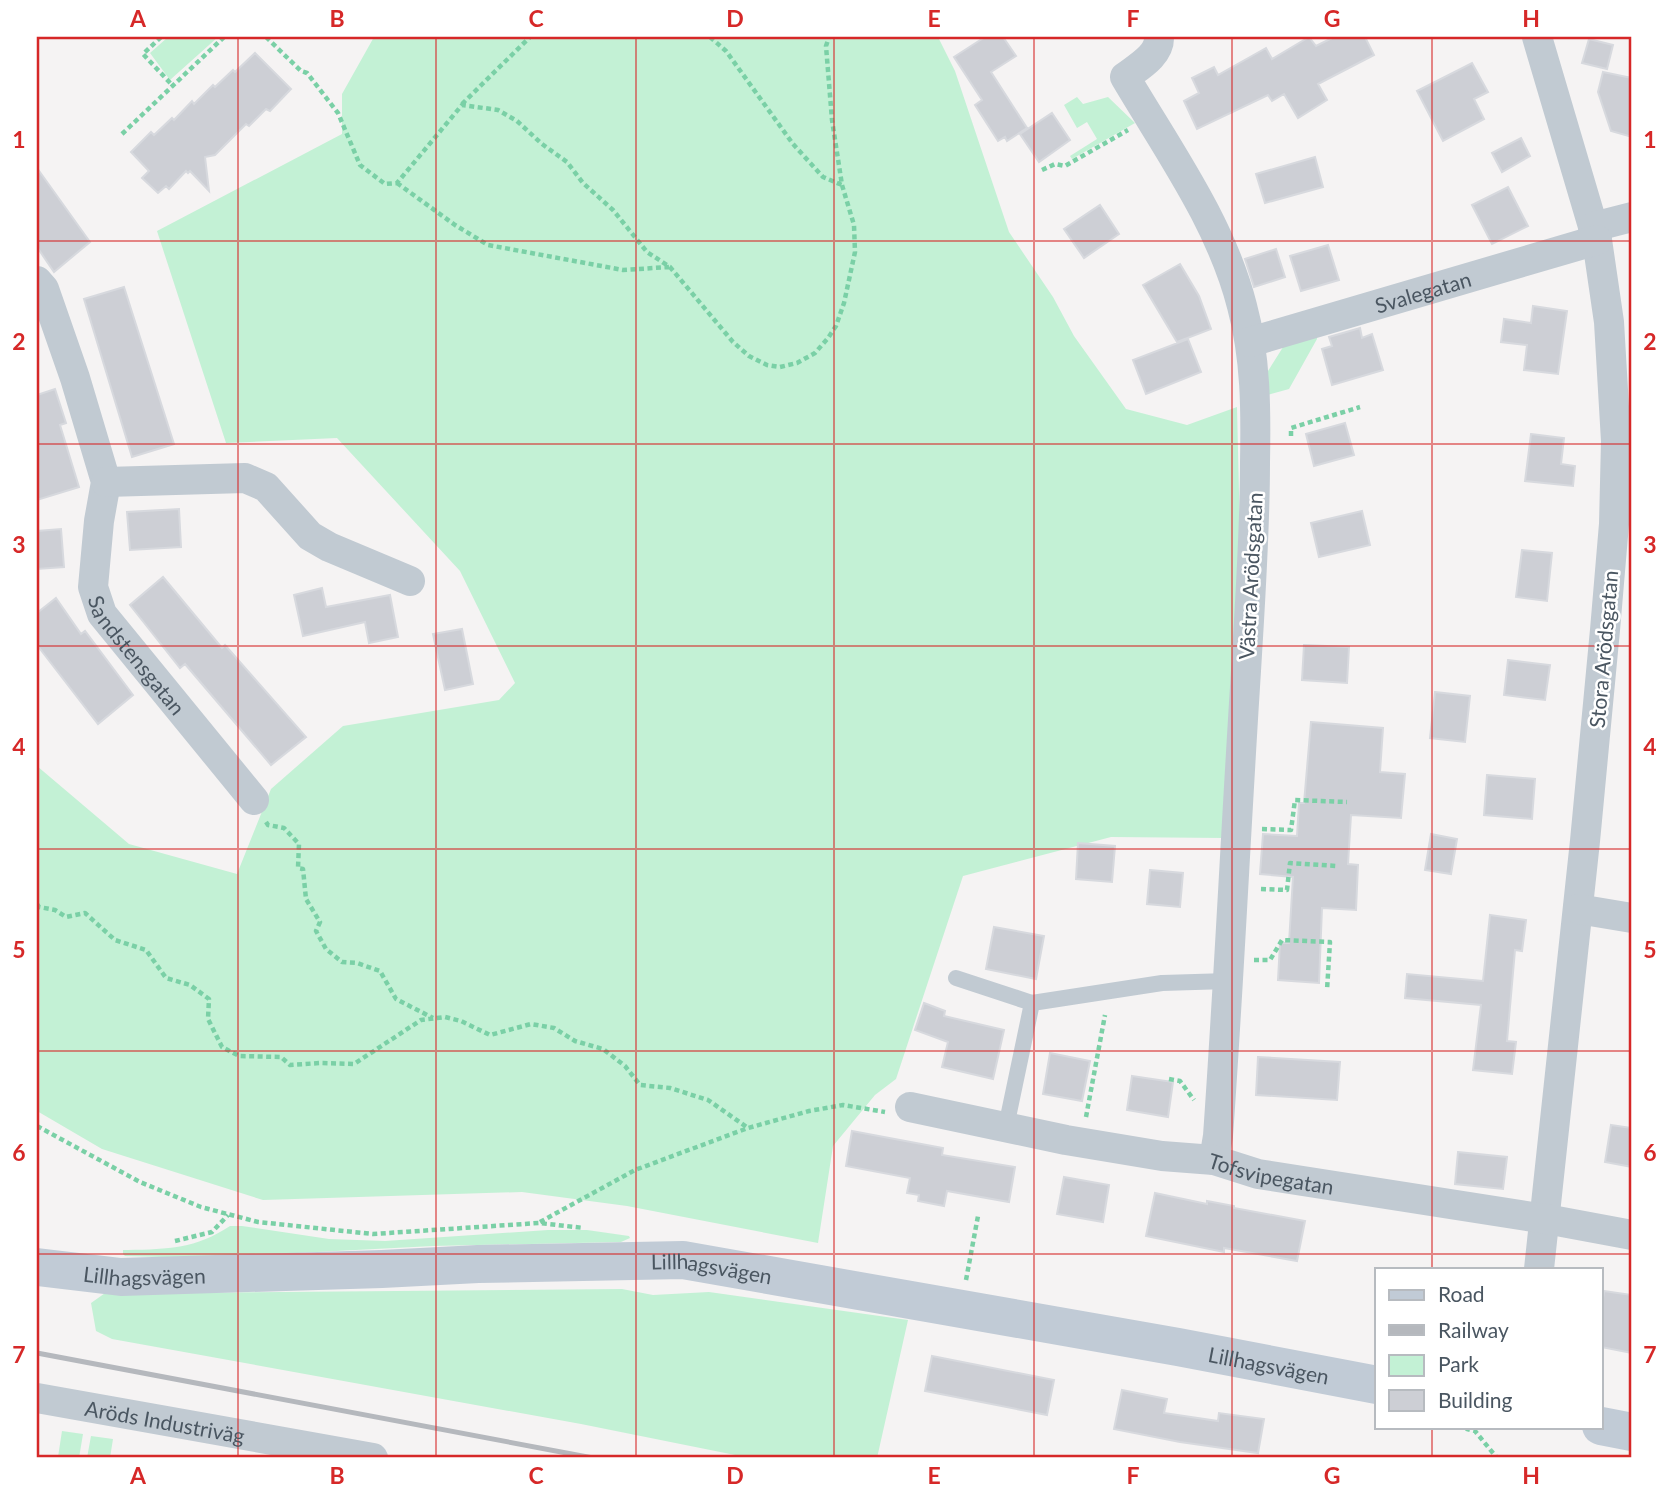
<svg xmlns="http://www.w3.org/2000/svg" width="1669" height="1495" font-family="Lato,sans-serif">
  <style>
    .green { fill: #c3f1d5 }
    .building { fill: #cdcfd5; stroke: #d7d9de; stroke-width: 2 }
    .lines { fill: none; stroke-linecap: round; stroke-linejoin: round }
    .path { stroke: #7ad0a6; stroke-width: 4.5; stroke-dasharray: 5 3.5; stroke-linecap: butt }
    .lane { stroke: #c1cad2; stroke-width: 16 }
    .street { stroke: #c1cad2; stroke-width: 30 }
    .secondary { stroke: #c1cbd6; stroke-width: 38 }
    .rail { stroke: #b5b8bd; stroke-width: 5 }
    .grid { fill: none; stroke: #d62828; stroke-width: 2; stroke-opacity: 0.55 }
    .labels { text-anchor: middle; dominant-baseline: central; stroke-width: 5; stroke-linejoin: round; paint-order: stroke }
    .street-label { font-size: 21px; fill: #4a5661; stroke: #fff }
    .neatline { fill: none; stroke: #d62828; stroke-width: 2.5 }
    .grid-label { font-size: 23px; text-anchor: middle; font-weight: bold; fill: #d62828 }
  </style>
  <rect width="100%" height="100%" fill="#f5f3f3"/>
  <path class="green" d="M168,37H218L170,80L150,53Z
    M374,37H938L955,71L1009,232L1053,297L1074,336L1126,409L1187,425L1237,407L1242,623L1225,838L1111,837L963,876L896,1079L875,1095L833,1146L818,1243L627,1206L522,1192L263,1200L102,1149L37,1111V766L129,844L237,874L271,789L343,726L499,700L515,683L460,571L337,438L226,443L157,231L342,134V94Z
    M1077,97L1083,104L1108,97L1135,123L1072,159L1070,156L1097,139L1087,122L1077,128L1064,105Z
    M1317,333V339L1289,389L1267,395L1268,371L1285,344Z
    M230,1226H242L329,1239L385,1241L548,1230H587L629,1236L630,1238L621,1242L433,1246L199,1258L125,1256L123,1254V1250H128C169,1249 195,1249 230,1226Z
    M622,1289L653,1295L709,1292L908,1320L877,1458H750L581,1424L112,1339L96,1331L91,1303L108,1291L174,1293Z
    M62,1431L83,1434L79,1458L58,1457Z
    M91,1436L113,1439L110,1458H87Z"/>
  <path class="building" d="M985,37H1003L1016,56L991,72L1027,128L1007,141L1005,137L998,141L975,105L982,100L954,57Z
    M1309,37L1316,46L1334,37H1365L1374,55L1318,84L1327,100L1298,118L1284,94L1272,101L1268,95L1197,129L1184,101L1199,93L1192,78L1214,67L1218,75L1266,48L1272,59Z
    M1589,39L1613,45L1607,69L1582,63Z
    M255,53L291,89L270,111L266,109L249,126L246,124L215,155L205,157L209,191L190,171L188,173L186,171L169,189L166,186L158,193L142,178L149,171L131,152L151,132L154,135L172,118L174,120L192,101L194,104L213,85L215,87L233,70L235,72Z
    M1472,63L1488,92L1474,99L1484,119L1443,141L1417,91Z
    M1603,72L1632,78V137L1611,131L1598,92Z
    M1052,113L1070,140L1039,162L1020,134Z
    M1521,138L1530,156L1502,172L1492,153Z
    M1315,157L1323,187L1265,203L1256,174Z
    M37,168L90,242L54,272L37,247Z
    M1508,187L1528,226L1492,244L1472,205Z
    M1100,205L1119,234L1084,258L1064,229Z
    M1328,245L1339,280L1301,291L1290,256Z
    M1276,249L1285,277L1254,287L1245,259Z
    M1180,264L1199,296L1211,329L1177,342L1143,285Z
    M124,287L174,444L132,457L84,299Z
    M1533,306L1567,311L1558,374L1524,370L1527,345L1501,342L1504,319L1531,323Z
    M1360,328L1362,338L1372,334L1383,370L1332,385L1322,349L1332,346L1329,337Z
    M1188,339L1201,372L1146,394L1133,360Z
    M55,389L66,423L60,425L79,487L37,500V395Z
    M1345,423L1354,455L1314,466L1306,434Z
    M1531,434L1564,438L1561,464L1575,466L1573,486L1525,481Z
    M179,509L181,547L130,550L127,512Z
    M1362,511L1370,545L1319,557L1311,523Z
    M61,529L64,567L37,569V531Z
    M1522,550L1552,553L1547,601L1516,597Z
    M163,577L222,648L225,645L306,737L271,765L185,664L180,668L130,605Z
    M322,588L326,607L390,595L398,637L369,643L365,622L303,636L294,595Z
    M56,598L81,634L85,631L133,695L98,724L37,645V613Z
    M462,629L473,684L445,690L433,634Z
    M1304,645L1349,647L1347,683L1302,680Z
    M1508,660L1550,665L1545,700L1504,695Z
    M1435,692L1470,696L1465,742L1430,738Z
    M1311,722L1383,728L1380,772L1405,774L1401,818L1351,815L1348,864L1358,865L1356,910L1322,908L1319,983L1278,980L1280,943H1289L1293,877L1260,874L1263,834L1297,836L1299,803H1304Z
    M1487,775L1535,779L1532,819L1484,815Z
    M1431,834L1457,839L1451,874L1425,870Z
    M1078,843L1115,846L1112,882L1076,879Z
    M1150,870L1183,873L1180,907L1147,904Z
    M1490,915L1526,920L1522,951L1515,950L1507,1041L1516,1042L1512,1074L1473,1070L1481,1005L1405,998L1407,974L1483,981Z
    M994,927L1044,936L1036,979L986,969Z
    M924,1003L945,1011L944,1016L1004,1030L993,1079L942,1067L948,1042L915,1030Z
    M1050,1053L1090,1061L1082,1101L1043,1094Z
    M1258,1057L1340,1062L1337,1100L1256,1095Z
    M1132,1076L1173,1082L1168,1117L1127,1110Z
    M1611,1125L1632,1128V1167L1605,1162Z
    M852,1131L943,1148L942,1155L1015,1167L1009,1202L947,1191L944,1206L918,1201L919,1195L907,1193L910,1178L846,1166Z
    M1458,1152L1507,1157L1503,1189L1455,1184Z
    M1064,1177L1109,1185L1103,1222L1057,1214Z
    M1155,1193L1207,1204V1201L1234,1206V1208L1305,1221L1297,1261L1224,1248V1252L1146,1236Z
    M1604,1291L1632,1295V1353L1601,1347V1312Z
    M932,1356L1054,1380L1047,1415L925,1391Z
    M1122,1390L1167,1399L1164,1413L1218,1421L1219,1413L1264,1419L1258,1453L1180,1442L1114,1429Z"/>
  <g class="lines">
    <path class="path" d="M161,37L143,54L173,86
      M266,37L301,71L307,73L338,113L360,165L385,184L397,183L462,105L498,110L517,121L542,144L567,162L583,183L613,210L647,252L670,267L733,342L749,356L767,365L780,367L797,363L815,353L828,338L836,326L844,303L855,252L854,225L842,185L832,120L826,46L829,37
      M710,37L726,51L793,144L823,177L842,185
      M462,104L530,37
      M122,134L224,37
      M1042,170L1055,164L1065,166L1128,130
      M397,183L455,225L488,245L623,270L669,267
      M1291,436V428L1360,407
      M266,822L268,825L284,828L299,844L298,868L303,869L306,899L320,922L316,931L326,949L342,962L357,963L380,971L396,999L433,1018
      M1262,829L1291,830L1295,800L1347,802
      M1261,889L1287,890L1290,863L1337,866
      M37,904L39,907L55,910L66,917L85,913L115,940L146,950L166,978L190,985L209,999L208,1019L222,1047L239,1056L281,1057L290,1065L320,1063L354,1064L421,1020L445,1017L461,1021L490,1035L531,1024L554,1028L575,1041L603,1049L625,1066L640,1085L670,1088L708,1100L748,1128
      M1254,960H1270L1282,940L1330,942L1327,990
      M1169,1079L1180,1081L1194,1100
      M1086,1117L1105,1015
      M37,1126L140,1182L201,1207L258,1222L373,1234L539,1223L584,1228
      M540,1222L635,1170L748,1128L809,1111L843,1105L885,1112
      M175,1241L212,1232L228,1215
      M966,1280L978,1216
      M1467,1427V1429L1475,1431L1497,1458"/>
    <path class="lane" d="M956,978L1032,1003
      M1006,1127L1032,1003L1162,983L1228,981"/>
    <g class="street">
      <path d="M1159,37C1160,55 1138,67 1125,77C1168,150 1221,223 1242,306C1256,358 1256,410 1255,463C1255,533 1250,602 1246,671C1236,826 1229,981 1218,1136L1214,1160"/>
      <path d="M1537,37L1597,240L1609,322L1616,441L1614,524L1605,630L1585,841L1539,1269"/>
      <path d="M1593,227L1632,217"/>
      <path id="s1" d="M37,281L44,289L75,378L106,482L99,521L93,587L102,614L254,800"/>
      <path id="s2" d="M1250,342L1597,240"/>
      <path d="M106,482L245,478L266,487L310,536L329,547L410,581"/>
      <path d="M1578,909L1632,918"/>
      <path id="s3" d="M910,1107L1066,1140L1162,1156L1214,1160L1258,1174L1546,1219L1632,1235"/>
      <path id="s4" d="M37,1398L373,1458"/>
    </g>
    <g class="secondary">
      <path id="s5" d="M37,1267L121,1277L382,1269L478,1264L683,1260L1178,1347L1377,1385"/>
      <path d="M1601,1426L1632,1432"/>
    </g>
    <path class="rail" d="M37,1353L593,1458"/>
  </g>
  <path class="grid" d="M238,37V1458M436,37V1458M636,37V1458M834,37V1458M1034,37V1458M1232,37V1458M1432,37V1269M37,241H1632M37,444H1632M37,646H1632M37,849H1632M37,1051H1632M37,1254H1632M1432,1427V1458"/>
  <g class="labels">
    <g class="street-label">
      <text stroke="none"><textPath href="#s2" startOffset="180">Svalegatan</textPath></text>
      <text transform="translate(1250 576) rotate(-87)">Västra Arödsgatan</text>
      <text transform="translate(1603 649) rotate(-85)">Stora Arödsgatan</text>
      <text stroke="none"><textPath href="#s1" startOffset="401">Sandstensgatan</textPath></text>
      <text stroke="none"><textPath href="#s3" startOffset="368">Tofsvipegatan</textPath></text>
      <text stroke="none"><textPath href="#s5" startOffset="676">Lillhagsvägen</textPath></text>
      <text stroke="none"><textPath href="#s5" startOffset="108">Lillhagsvägen</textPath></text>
      <text stroke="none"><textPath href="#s5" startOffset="1242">Lillhagsvägen</textPath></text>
      <text stroke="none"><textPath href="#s4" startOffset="130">Aröds Industriväg</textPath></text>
    </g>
  </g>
  <rect width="1669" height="1495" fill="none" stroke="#ffffff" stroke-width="77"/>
  <rect x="1375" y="1268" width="228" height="161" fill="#ffffff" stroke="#b7bbc0" stroke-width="2"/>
  <rect x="1389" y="1290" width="35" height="10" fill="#c1cbd6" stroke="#b7bbc0" stroke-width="2"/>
  <text x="1438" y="1302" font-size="21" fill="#4a5661">Road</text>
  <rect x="1389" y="1325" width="35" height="10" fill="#b5b8bd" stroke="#b7bbc0" stroke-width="2"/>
  <text x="1438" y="1338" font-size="21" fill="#4a5661">Railway</text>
  <rect x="1389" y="1355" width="35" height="21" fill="#c3f1d5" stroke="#b7bbc0" stroke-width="2"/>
  <text x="1438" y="1372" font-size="21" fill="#4a5661">Park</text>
  <rect x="1389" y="1390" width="35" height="21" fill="#cdcfd5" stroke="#b7bbc0" stroke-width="2"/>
  <text x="1438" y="1408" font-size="21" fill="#4a5661">Building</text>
  <rect x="38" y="38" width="1592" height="1418" class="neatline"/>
  <g class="grid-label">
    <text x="138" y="27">A</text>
    <text x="337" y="27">B</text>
    <text x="536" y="27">C</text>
    <text x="735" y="27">D</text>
    <text x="934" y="27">E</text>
    <text x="1133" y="27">F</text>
    <text x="1332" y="27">G</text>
    <text x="1531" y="27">H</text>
    <text x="19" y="148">1</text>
    <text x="1650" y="148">1</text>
    <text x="19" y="350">2</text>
    <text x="1650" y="350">2</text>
    <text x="19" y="553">3</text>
    <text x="1650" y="553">3</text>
    <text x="19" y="755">4</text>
    <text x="1650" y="755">4</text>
    <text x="19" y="958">5</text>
    <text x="1650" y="958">5</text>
    <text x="19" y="1161">6</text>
    <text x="1650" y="1161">6</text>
    <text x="19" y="1363">7</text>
    <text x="1650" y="1363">7</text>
    <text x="138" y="1484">A</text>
    <text x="337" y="1484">B</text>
    <text x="536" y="1484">C</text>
    <text x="735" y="1484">D</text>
    <text x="934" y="1484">E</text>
    <text x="1133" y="1484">F</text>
    <text x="1332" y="1484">G</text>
    <text x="1531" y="1484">H</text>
  </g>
</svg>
